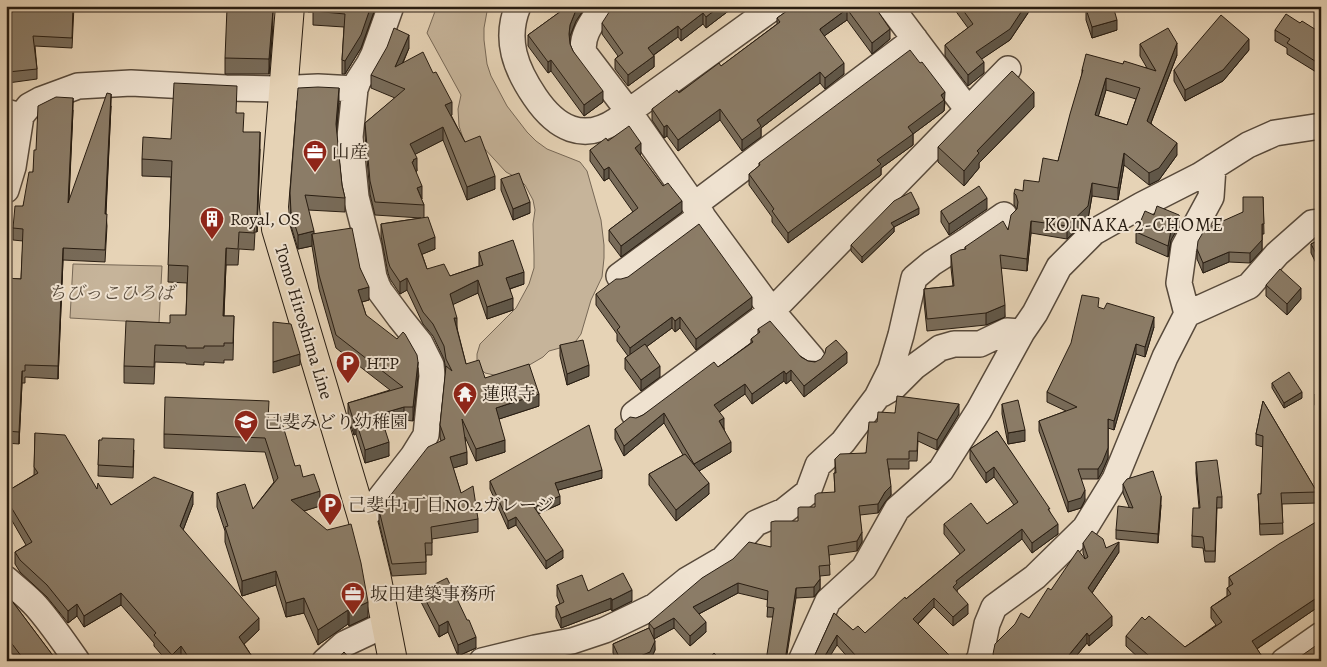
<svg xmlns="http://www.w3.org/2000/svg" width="1327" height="667" font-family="Alegreya,'Noto Serif JP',serif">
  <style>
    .green { fill: #c6b49a; stroke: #776856 }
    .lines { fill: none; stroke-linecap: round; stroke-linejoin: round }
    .minor-casing { stroke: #584a3b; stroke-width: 28 }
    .major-casing { stroke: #281d12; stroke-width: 30 }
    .minor { stroke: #efe2d0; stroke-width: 25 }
    .major { stroke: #e6d3b6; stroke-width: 28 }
    .wall { fill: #786b59; stroke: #281d12; fill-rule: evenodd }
    .shaded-wall { fill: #615748; stroke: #281d12 }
    .building { fill: #8b7c67; stroke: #281d12; fill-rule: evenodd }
    .labels { text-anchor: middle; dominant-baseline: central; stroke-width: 4; stroke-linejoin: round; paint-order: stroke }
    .poi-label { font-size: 18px; fill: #281d12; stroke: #efe2d0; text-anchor: start }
    .park-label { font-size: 18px; font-style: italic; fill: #574a3b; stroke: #efe2d0 }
    .street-label { font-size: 18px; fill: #281d12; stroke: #efe2d0 }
    .neighbourhood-label { font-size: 19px; letter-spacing: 1px; fill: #281d12; stroke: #efe2d0 }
  </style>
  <rect width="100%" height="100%" fill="#e6d3b6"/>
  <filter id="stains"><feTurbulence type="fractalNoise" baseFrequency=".004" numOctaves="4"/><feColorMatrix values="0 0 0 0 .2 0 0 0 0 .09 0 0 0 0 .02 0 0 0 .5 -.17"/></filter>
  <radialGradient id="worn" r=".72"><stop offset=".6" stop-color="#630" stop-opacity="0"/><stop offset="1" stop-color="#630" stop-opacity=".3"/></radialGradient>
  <path class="green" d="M437,6H488L484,28V40L487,64L491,76L507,106L527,132L536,141L547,149L580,162L587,171L601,220L604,245V258L602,277L591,300L581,334L576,341L567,346L549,351L543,357L519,371L494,375L485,373L477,365V354L480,344L516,308L529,284L534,268V255L533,224L535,210L533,200L525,185L519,179L506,172L482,146H468L464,141L459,126L458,109L461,95L427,33Z
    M73,264L162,266L159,323L70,318Z"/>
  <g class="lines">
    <defs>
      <path id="minor" d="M518,6C504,40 516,69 535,97C556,128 583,143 617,120L775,6
        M603,6C594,20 580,35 584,53L629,112L694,205L772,311L812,358
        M890,6L968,110
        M6,112L21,116L29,106L40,100L78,86L131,83L226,88L275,89L318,87L355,89
        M6,190L13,167L21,116
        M694,205L915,39
        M619,276L702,215
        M1187,314L1249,286L1277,254L1312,223L1321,222
        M882,394L894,387L914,367L940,348L954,344H980L1007,331L1022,332
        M634,414L772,311L1008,69
        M362,517L370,511L413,456L426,435L432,376L431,365L420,343L400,318L380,291L377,285L374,277L369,248L356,197L350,137L355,89L358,81L369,64L374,54L391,6
        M6,579C16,588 27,596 36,606C51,623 64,642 77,661
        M325,661L344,644L378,628L386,626
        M482,661L535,648L572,641L605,630L655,606L687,580L723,559L756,523L784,511L808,492L818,465L843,442L877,397L891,369L901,335L914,278L932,263L968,240L1004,215
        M801,661L828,601L864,568L897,509L941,470L979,410L1022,332L1035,313L1059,267L1094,232L1142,205L1199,176L1248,145L1275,133L1321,126
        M978,661L980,658L987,624L994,607L1035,577L1085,528L1115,479L1165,357L1187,314L1179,283L1184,247L1211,197L1213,167
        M1284,661L1321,635"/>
      <path id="major" d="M290,6L274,207L276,229L362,517L376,574L393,661"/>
    </defs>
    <use href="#minor" class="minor-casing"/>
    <use href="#major" class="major-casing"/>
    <use href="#minor" class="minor"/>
    <use href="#major" class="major"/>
  </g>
  <path class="wall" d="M6,6H74L72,48L35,46L37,69V79L8,83L6,71Z
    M308,6H376L361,48L345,74H342V60L344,27L313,25V12H308Z
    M562,6H586L576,21L570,36V44L573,51L603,102L584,116L551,71L548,73L528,46V35L564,9Z
    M735,6L706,28L703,24L681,41L678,37L654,55V67L628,86L615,69V59L618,56L602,34V23Z
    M794,6H871L890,39L872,54L847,20L824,36L844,74L825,89L820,83L761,128V137L742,151L720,120L678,151L667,136L664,138L652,120V109L721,66L777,24V18Z
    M952,6H1037L1030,10L1010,40L981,59L984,73L968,86L945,56V45L968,28Z
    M1086,9L1117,30L1092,38L1086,20Z
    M1300,23L1321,33V75L1287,54V48L1275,41V30Z
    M273,26L269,74H225V58Z
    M1140,44L1177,55L1151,123L1177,155L1159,180L1149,185L1124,165L1118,200L1092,196L1088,219L1067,239L1031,233L1027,271L1001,268L1005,317L986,325L927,331L924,302V289L953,286L951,268V255L965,249V247L1008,230L1017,209L1014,205V193L1023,191L1039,182L1058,161L1082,74V70L1123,64L1147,68L1140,56ZM1106,90L1136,99L1127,125L1098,116Z
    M409,48L403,63L452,115H451L465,142L495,189L467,200L443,140L415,154L417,171L416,172L421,199L424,205V218L435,249L422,254L427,269L450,276L479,266V252L524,284L510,289L513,310L487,319L478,293L453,304L457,328L466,364L485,378L539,406L499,419L505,452L476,461L465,437L467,464L453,468L461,493L478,519V532L432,539V555H426V574L392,576L379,522V510L441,441L440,437V425L446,370L444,359L433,336L423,324L407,290L400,294L390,279L388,273L381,236V224L421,218L375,215L370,194L365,136V123L395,98L371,88V75Z
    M1249,50L1223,81L1185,101L1174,81V70Z
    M339,103L336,131L342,185L345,198V212L308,210L314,234L360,268L369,300L362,302L366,315L418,376L413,421L404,420L384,426L389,456L365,463L356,434L354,435L348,417V403L390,390L336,348L319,289L312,246L298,249L291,226L290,207V193Z
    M945,103L944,111L913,134V145L881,168V175L788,243L772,222V217L749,185V174L759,166V163Z
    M111,106L106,214L107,226L105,262L63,260L58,379L25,377V383H22L19,444L6,443V278L21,279L23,241L13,240V228L23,206L33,172L36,150L73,110L69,201Z
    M1034,107L979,163V168L964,186L938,162V147Z
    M237,113L243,132L260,149L257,232H255L254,250L239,249L238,265H226L224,316H234L233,360H224V363L204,362V365L186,364V363L155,362L154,384L124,383V366L170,323L186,315L187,283L168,282L171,177L142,176V159L171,139Z
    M608,141L641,154L640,155L682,212L621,257L609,241V230L633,212L609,178L604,181L590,161V150Z
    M501,179L530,213L513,220L501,190Z
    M1263,197L1264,234H1262V250L1250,263L1229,262L1203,273L1197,259V249L1243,212Z
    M987,209L949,235L941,222V211Z
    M919,214L894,227V232L862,263L851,251V245Z
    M1179,226L1171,240L1168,257L1136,243V232Z
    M1321,239V273L1311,253V244Z
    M1266,285L1301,299L1287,315L1266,296Z
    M596,294L752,308L696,350L680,328L675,332L672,328L646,347L660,377L641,391L625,369V358L628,356L617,341V334L596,305Z
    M1099,308L1154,327L1145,357L1136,354L1114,430L1108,428V458L1102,472L1098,479H1081L1085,500L1081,508L1068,512L1039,431V421L1066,411L1047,402V392Z
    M758,329L808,361L847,363L804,397L791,380L786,384L784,381L752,404L745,394L719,412L731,452L699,471L709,494L676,521L649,485V474L683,455L664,423L624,456L615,439V429L643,415L718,367L751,343V339L758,334Z
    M560,345L589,376L567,385L560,356Z
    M1272,383L1302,398L1284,408L1272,388Z
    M1321,390V413L1315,405V394Z
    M1263,401L1317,492V503L1282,504L1283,534L1260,535L1258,494H1261L1263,447L1256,445V434Z
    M1002,404L1025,441L1008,444L1002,414Z
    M895,413L959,414L937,450L918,441L917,461H909V469H889L891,495L885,502L878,513L860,515L862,542L857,551L829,555L830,575L820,576V589L814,597L796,598L772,617H767L768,600L738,593L699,614L706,632L690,646L674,628L654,639L655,650L650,661H617L613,653V644L649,628V623L771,547L798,521L815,507L835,492L834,473H835V459L866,453L877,422Z
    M269,420L295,466L303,477L320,506L304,511L368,617L349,626L348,624L318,645L304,613L286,617L276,585L242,596L225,542V531L217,507V493L253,509L274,482L265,452L164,448V434Z
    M997,431L1050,512L1058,534L1032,553L1022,539L957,590V592L968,614L953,626L934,607L918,624L955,661H851L837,645L814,657L834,613L853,630L865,633L960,554L944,534V524H987L1014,505L994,477L986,483L970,459V449Z
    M35,433L97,489L111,505L193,504L183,530L259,630L244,644L255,661H183L181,658L178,661H167L154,646V643L121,605L84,627L77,616L68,623L47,597L20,572L15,564V552L26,545L11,519L6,522V492L34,475Z
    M99,440L134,450L133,478L98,476Z
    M1196,462L1222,497V508H1217L1215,562H1205L1203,548L1192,547V536L1199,508L1196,473Z
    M602,478L558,490L560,504L538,514L563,558L546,569L516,525L508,529L490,489V481Z
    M1123,484L1161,505L1158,543L1116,539V530L1129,507L1123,493Z
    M1321,519V605L1257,649L1265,661H1142L1126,646V636L1185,647L1216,625L1211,618V607L1227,596V588H1229V577Z
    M1083,543L1106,548L1119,552L1092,593L1112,626L1089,646L1087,643L1072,661H993V654L1029,618L1051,590L1085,559L1083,553Z
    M557,585L588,591L632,601L612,611L611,609L561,628L556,617V606L560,604L557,596Z
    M421,591L467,620L476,648L458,656L448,632L439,637L421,602Z
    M6,593L57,661H15L6,649Z"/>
  <path class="shaded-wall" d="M371,6H376L361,48L345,74V61Z
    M579,6H586L576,21L570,36L569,45V34L570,25L576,10Z
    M720,6H735L706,28V17Z
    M1025,6H1037L1030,10L1010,40L976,63V52Z
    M847,9V20L820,39V29Z
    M273,10V26L269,74V59Z
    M703,13V24L681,41V30Z
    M1117,20V30L1092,38V27Z
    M678,26V37L648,59V48Z
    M890,29V39L872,54V43Z
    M409,35V48L395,80V67Z
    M1249,39V50L1223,81L1185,101V90Z
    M1177,43V55L1147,133V121Z
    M654,56V67L628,86V75Z
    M551,60V71L548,73V62Z
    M984,62V73L968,86V75Z
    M844,63V74L825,89V78Z
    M820,72V83L761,128V137L742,151V140L757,120Z
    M1106,78V90L1095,128V115Z
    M339,88V103L336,138V124Z
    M603,91V102L584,116V105Z
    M945,92L944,111L913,134V145L881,168V175L788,243V233L877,160L908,127Z
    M1034,92V107L979,163V168L964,186V171L977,151Z
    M111,94V106L105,226V214Z
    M73,98V110L68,215V203Z
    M452,102V115L445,118V105Z
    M720,109V120L678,151V140Z
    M667,125V136L664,138V127Z
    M443,127V140L410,157V144Z
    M260,132V149L257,232V216Z
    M641,143V154L635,159V148Z
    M1177,143V155L1159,180L1149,185V173Z
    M1124,153V165L1118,200V188Z
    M417,158V171L414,173L412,162L413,160Z
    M609,167V178L604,181V170Z
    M495,176V189L467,200V187Z
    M1092,183V196L1088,219L1067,239V226Z
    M422,186V199L417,188Z
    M987,198V209L949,235V224Z
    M682,201V212L621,257V246Z
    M530,202V213L513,220V209Z
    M919,208V214L894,227V232L862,263V257L891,223Z
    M1179,215V226L1171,240L1168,257V246L1171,230Z
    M1031,221V233L1027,271V259Z
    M1262,224V250L1250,263V253Z
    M314,231V245L312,234V246L298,249V235Z
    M435,237V249L418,256V244Z
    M63,248V260L58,379V366Z
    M226,248V265L223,333V316Z
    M1229,252V262L1203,273V263Z
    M524,272V284L506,290V278Z
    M407,278V290L400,294V282Z
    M478,280V293L450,306V294Z
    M369,287V300L358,303V290Z
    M1301,288V299L1287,315V304Z
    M752,297V308L696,350V339Z
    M513,298V310L487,319V307Z
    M1005,305V317L986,325V313Z
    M672,317V328L630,359V348Z
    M680,317V328L675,332V321Z
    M1154,317V327L1145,357V347Z
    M454,318H457V330Z
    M1136,344V354L1114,430V421Z
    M847,352V363L804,397V386Z
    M300,354V365L273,373V362Z
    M418,362V376L413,421V407Z
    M589,365V376L567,385V374Z
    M660,366V377L641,391V380Z
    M791,370V380L786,384V374Z
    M22,371V383L19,444V432Z
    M784,371V381L752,404V394Z
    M745,384V394L714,416V405Z
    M1302,392V398L1284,408V403Z
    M539,394V406L496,420V408Z
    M959,404V414L937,450V440Z
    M404,407V420L380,427V414Z
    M664,413V423L624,456V446Z
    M724,418V429L719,421Z
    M1108,419V458L1102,472L1098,479V469Z
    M356,421V434L354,435V422Z
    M1025,430V441L1008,444V433Z
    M505,440V452L476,461V449Z
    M389,442V456L365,463V450Z
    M731,442V452L694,474V464Z
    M467,452V464L450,469V457Z
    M994,467V477L986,483V473Z
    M602,470V478L555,491V483Z
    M709,483V494L676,521V510Z
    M891,486V495L885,502L878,513V504L885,492Z
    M1085,490V500L1081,508L1068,512V502Z
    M320,491V506L291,515V500Z
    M193,492V504L180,538V526Z
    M560,496V504L534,515V507Z
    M1161,496V505L1158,543V534Z
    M11,507V519L6,522V510Z
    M516,517V525L508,529V521Z
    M1058,524V534L1032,553V543Z
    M1022,529V539L957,590V592L953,587L956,581Z
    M862,532V542L857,551V541Z
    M1119,542V552L1088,599V588Z
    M563,550V558L546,569V561Z
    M276,571V585L242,596V581Z
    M820,579V589L814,597V587Z
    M738,583V593L693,617V607Z
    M796,588V598L786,661H785Z
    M632,590V601L612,611V600Z
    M121,593V605L84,627V616Z
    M1321,595V605L1252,652V641Z
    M304,598V613L286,617V603Z
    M611,598V609L561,628V618Z
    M934,598V607L913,628V619Z
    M368,602V617L349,626V611Z
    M77,604V616L68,623V611Z
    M968,604V614L953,626V617Z
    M348,610V624L318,645V630Z
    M1112,616V626L1089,646V636Z
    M259,618V630L239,649V637Z
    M674,618V628L654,639V629Z
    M448,621V632L439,637V626Z
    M706,622V632L690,646V636Z
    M1087,633V643L1072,661H1064Z
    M837,635V645L827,661H822Z
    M476,637V648L458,656V645Z
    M655,641V650L650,661H638V657Z
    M181,646V658L178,661H172V655Z"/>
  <path class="building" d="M6,6H73L72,38L33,36L37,69L8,72L6,61Z
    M314,6H371L361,35L345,61L342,60L345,14L313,11Z
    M568,6H579L576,10L570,25L569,34L570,44L573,51L603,91L584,105L551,60L548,62L528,35Z
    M613,6H720L706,17L703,13L681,30L678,26L648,48L654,56L628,75L615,59L623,53L602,23Z
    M794,6H871L873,9L875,7L890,29L872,43L847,9L820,29V30L844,63L825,78L820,72L757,120L761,126L742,140L720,109L678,140L667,125L664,127L652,109L677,90L679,93L719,63L721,66L780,22L777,18Z
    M960,6H1025L1010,29L976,52L984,62L968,75L945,45L973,24Z
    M1095,6H1113L1117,20L1092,27L1086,9Z
    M227,8L273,10L269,59L225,58Z
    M1286,14L1300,23L1302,21L1321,33V65L1287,43L1290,39L1275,30Z
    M1221,15L1249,39L1223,70L1185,90L1174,70Z
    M394,28L409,35L395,67L423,52L433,73L436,72L452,102L445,105L465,142L480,136L495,176L467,187L443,127L410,144L417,158L413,160L414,161L412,162L422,186L417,188L424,205L375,202L370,181L365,123L405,89L371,75L387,47Z
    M1168,28L1177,43L1147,121L1177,143L1159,168L1149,173L1124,153L1118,188L1092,183L1088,206L1067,226L1031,221L1027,259L1000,255L1005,305L986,313L927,319L924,289L954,286L951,255L960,250L966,249L965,247L1003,221L1008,230L1011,215L1017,209L1018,202L1016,195L1014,193L1015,189L1023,191L1024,180L1039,182L1043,158L1058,161L1070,114L1083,70H1082L1086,54L1123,64L1124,61L1156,71L1140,44ZM1106,78L1140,88L1127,125L1095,115Z
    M910,50L920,63L922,62L945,92L941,95L944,100L908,127L913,134L877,160L881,164L788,233L772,211L774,209L749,174L760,165L759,163Z
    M1012,71L1034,92L977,151L979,153L964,171L938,147Z
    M174,83L237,86L236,113H244L243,132H260L257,216H255L254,233L239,232L238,249L226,248L223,316H234L233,343H224V346H204V348H186V346L155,345L154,367L124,366L126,321L170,323V315H186L188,266L168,265L172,161L142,159L143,137L171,139Z
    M318,87L339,88L336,124L342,185L345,198L305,195L314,231L298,235L291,212L290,193L298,88Z
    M107,93L111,94L105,214H107L105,250L63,248L58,366L25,365V371H22L19,432L6,431V278L21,279L23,229L13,228L15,206H23L29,172H33L34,150H36L38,106L56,97L73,98L68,203Z
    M629,126L641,143L635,148L663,186L668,183L682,201L621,246L609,230L638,208L609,167L604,170L590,150L606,138L608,141Z
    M519,173L530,202L513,209L501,179Z
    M979,186L987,198L949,224L941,211Z
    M911,192L919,208L891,223L894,227L862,257L851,245L894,201Z
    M1243,197H1263L1264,224H1262V240L1250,253L1229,252L1203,263L1197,249L1198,241L1205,229L1243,212Z
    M1157,206L1179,215L1171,230L1168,246L1136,232L1145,211L1154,215Z
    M428,217L435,237L418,244L427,269L444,264L450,276L483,265L479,252L513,240L524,272L506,278L513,298L487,307L478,280L450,294L457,318H454L466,364L479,360L485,378L529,364L539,394L496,408L505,440L476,449L462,419L467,452L450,457L461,493L473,486L478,519L431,527L432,543H425L426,562L392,564L379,510L428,447L445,439L440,425L446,366L452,371L446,359L444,346L433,324L423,312L407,278L400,282L390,267L388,261L381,224Z
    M699,224L752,297L696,339L680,317L675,321L672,317L630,348L617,330L620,327L596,294L616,279H621L628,277Z
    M352,228L360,268L369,287L358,290L366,315L397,339L403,332L405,334L417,355L418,362L413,407H404L380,414L389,442L365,450L356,421L354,422L348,403L403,387L336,335L319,275L312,234Z
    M1321,239V263L1311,244Z
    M1280,269L1301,288L1287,304L1266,285Z
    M1082,295L1099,298L1098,307L1104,309L1107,303L1154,317L1145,347L1136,344L1114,421L1108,419V448L1102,463L1098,469H1078L1085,490L1081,498L1068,502L1039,421L1077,407L1047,392L1071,343Z
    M770,321L801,357L808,361L815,362L821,359L825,353L826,348L836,340L847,352L804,386L791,370L786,374L784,371L752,394L745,384L714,405L724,418L719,421L731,442L694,464L664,413L624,446L615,429L630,417L636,418L643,415L714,362L718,367L753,342L751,339L760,332L758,329Z
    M273,322L291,324L300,354L273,362Z
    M583,340L589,365L567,374L560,345Z
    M645,344L660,366L641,380L625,358Z
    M1289,372L1302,392L1284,403L1272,383Z
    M1321,390V402L1315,394Z
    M897,396L959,404L937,440L918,432L917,451H909V459H887L891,486L885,492L878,504L859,506L862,532L857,541L828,546L830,565L819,566L820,579L814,587L796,588L785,661H766L774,608L767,607L768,591L738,583L693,607L706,622L690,636L674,618L654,629L649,623L702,578L733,559L749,542L771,547V522L775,521H798V508L800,507H815V495L818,493L835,492L834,473H836L835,459L840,454L866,453L869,422H877L878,412L895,413Z
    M165,397L269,401L268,420L280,416L295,466L300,465L303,477L314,474L320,491L291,500L327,530L351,524L361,563L368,602L349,611L348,610L318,630L304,598L286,603L276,571L242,581L225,527L228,526L217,493L245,484L253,509L278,478L265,438L164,434Z
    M1018,400L1025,430L1008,433L1002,404Z
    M1263,401L1317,492L1281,493L1283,523L1260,524L1258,494H1261L1263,436L1256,434Z
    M589,425L602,470L555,483L560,496L534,507L563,550L546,561L516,517L508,521L490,481Z
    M997,431L1050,509H1048L1058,524L1032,543L1022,529L956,581L957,583L953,587L968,604L953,617L934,598L913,619L955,661H862L857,655L856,656L837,635L822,661H811L814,657L834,613L853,630L858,626L865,633L905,597L906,599L965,550L944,524L971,503L987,524L1018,502L994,467L986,473L970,449Z
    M35,433L65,435L97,489L98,483L111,505L154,477L193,492L180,526L259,618L239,637L255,661H191L181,646L172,655L154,635L156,633L121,593L84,616L77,604L68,611L47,585L20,560L15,552L32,542L11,507L6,510V492L38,473L34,467Z
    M102,438L134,439L133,467L98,465L99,440H102Z
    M685,454L709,483L676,510L649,474Z
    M1217,460L1222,497H1217L1215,551H1205L1203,537L1192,536L1193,508H1200L1196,462Z
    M1153,471L1161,496L1158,534L1116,530L1118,506L1133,508L1123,484L1127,479Z
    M1321,519V595L1252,641L1265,661H1155L1126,636L1142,617L1145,620L1149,616L1185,647L1222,622L1211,607L1231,594L1227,588L1233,584L1229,577L1279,544Z
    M1092,531L1103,539L1106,548L1119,542L1088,588L1112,616L1089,636L1087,633L1064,661H1000L993,654L995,644L1015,624L1021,613L1029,618L1048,588L1051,590L1078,550L1085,559L1088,557L1083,543Z
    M623,573L632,590L612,600L611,598L561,618L556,606L564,602L557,585L582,575L588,591Z
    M447,578L467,620H469L476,637L458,645L448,621L439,626L421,591Z
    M6,593L57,661H25L6,636Z
    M649,628L655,641L650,652L638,657L640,661H621L613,644Z
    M1321,642V661H1294Z
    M344,652L352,661H335Z
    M714,653L722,661H707Z"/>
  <defs>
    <symbol id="office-pin" viewBox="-11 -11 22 30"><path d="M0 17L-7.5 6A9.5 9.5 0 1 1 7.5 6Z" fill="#8f2418" stroke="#efe2d0"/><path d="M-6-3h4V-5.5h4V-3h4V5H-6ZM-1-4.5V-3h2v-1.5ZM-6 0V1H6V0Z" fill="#fff"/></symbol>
    <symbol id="building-pin" viewBox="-11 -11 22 30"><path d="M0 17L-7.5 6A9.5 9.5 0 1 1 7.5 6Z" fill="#8f2418" stroke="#efe2d0"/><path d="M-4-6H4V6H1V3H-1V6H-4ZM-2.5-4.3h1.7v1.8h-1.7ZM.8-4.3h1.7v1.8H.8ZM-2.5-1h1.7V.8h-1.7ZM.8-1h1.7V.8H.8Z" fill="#fff"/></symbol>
    <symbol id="parking-pin" viewBox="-11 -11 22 30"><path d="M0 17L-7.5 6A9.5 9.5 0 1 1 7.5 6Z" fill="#8f2418" stroke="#efe2d0"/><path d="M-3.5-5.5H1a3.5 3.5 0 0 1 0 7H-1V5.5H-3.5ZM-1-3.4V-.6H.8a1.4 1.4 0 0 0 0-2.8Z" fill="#fff"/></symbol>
    <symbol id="temple-pin" viewBox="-11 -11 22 30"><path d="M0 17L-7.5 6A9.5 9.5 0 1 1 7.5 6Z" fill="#8f2418" stroke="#efe2d0"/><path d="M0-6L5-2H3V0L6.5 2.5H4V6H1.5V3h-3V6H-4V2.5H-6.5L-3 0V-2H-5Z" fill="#fff"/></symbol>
    <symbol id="school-pin" viewBox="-11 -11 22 30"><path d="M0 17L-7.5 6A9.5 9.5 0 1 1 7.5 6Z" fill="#8f2418" stroke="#efe2d0"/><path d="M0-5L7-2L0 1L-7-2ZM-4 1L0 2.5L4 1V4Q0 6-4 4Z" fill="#fff"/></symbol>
  </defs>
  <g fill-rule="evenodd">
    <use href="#office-pin" x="301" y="138" width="28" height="38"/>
    <use href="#building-pin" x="198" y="205" width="28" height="38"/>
    <use href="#parking-pin" x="334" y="349" width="28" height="38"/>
    <use href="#temple-pin" x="451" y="380" width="28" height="38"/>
    <use href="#school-pin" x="232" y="408" width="28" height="38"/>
    <use href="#parking-pin" x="316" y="491" width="28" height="38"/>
    <use href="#office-pin" x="339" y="580" width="28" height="38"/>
  </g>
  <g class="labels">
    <g class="poi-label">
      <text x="332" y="152">山産</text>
      <text x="230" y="219">Royal, OS</text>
      <text x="366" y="363">HTP</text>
      <text x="482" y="394">蓮照寺</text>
      <text x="264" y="422">己斐みどり幼稚園</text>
      <text x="348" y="505">己斐中1丁目NO.2ガレージ</text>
      <text x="370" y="594">坂田建築事務所</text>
    </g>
    <g class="park-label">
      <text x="111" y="293">ちびっこひろば</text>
    </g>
    <g class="street-label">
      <text transform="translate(304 322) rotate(73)">Tomo Hiroshima Line</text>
    </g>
    <g class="neighbourhood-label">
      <text x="1134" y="225">KOINAKA 2-CHOME</text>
    </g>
  </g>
  <rect width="1327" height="667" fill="none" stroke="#e6d3b6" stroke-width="25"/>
  <rect x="8" y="8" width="1312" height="652" fill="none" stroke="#281d12" stroke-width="2.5"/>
  <rect x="12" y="12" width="1302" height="642" fill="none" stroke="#281d12"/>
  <rect width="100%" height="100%" filter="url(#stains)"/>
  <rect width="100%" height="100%" fill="url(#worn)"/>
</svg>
